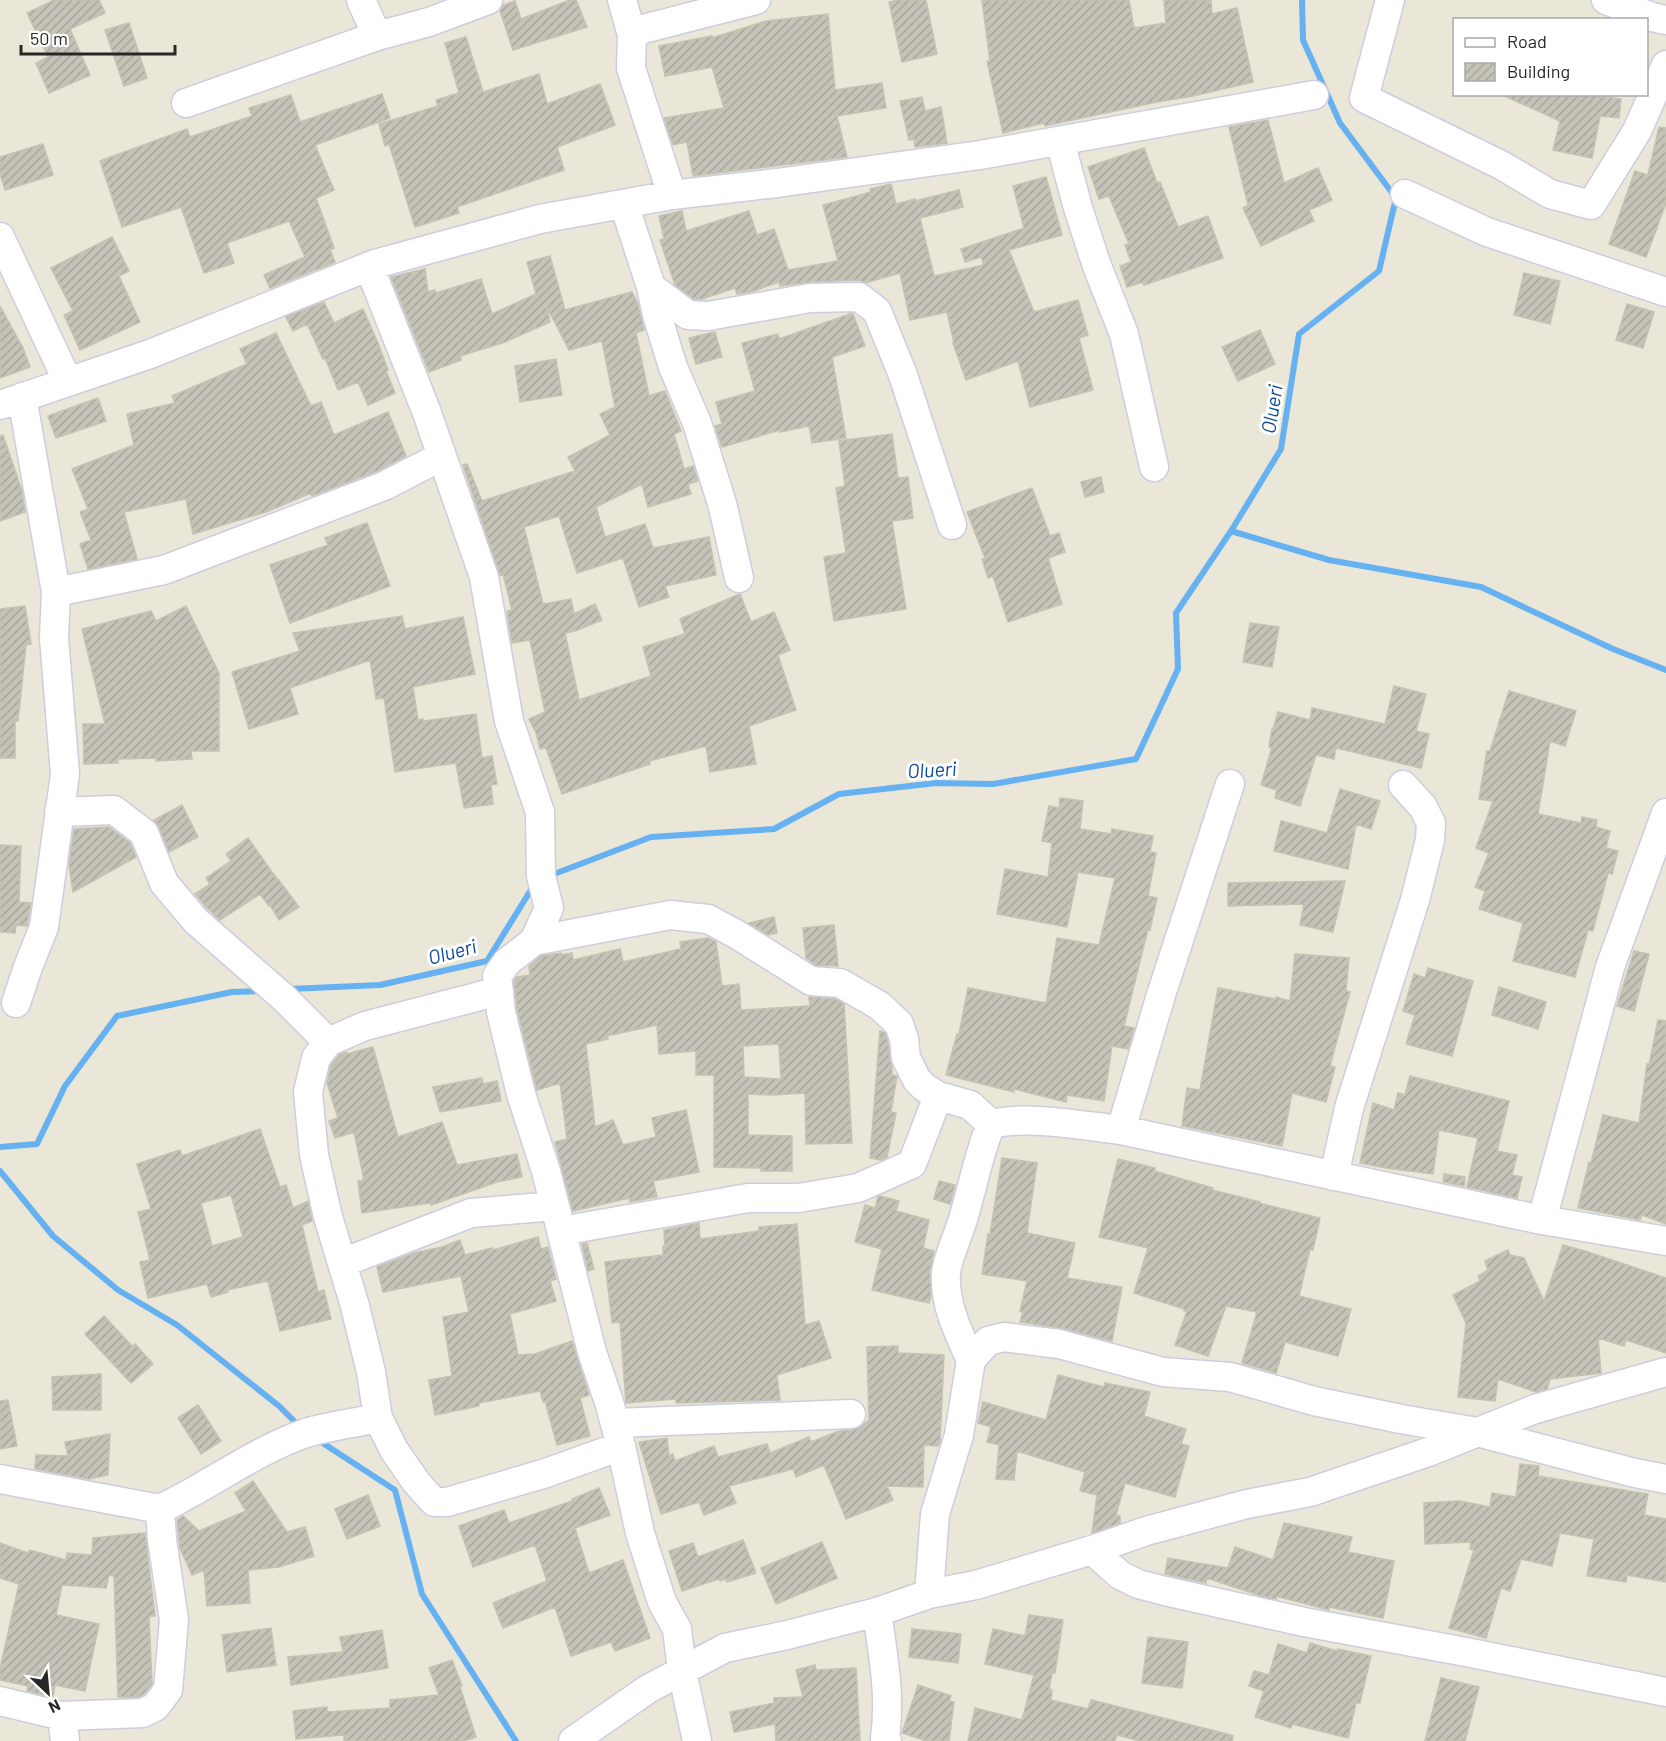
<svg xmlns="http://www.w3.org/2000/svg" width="1666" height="1741" font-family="Barlow,sans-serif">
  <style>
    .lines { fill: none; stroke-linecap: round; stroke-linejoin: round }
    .stream { stroke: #66b1f1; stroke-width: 6 }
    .building { fill: url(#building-hatch); stroke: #c5c2b2; stroke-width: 1.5; fill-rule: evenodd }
    .minor-casing { stroke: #cdcde1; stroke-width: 31 }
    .minor { stroke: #fff; stroke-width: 28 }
    .labels { text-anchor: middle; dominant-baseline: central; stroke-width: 6; stroke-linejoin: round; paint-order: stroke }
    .water-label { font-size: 20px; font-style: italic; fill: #094b99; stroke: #fff }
  </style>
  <defs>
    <pattern id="building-hatch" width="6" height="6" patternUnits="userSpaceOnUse" patternTransform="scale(1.5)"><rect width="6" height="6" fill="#c5c2b8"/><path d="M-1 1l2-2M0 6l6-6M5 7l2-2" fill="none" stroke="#a9a79e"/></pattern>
  </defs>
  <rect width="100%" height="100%" fill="#eae6d8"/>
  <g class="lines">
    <path class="stream" d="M1231,531L1329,560L1481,587L1613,649L1666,670
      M549,876L651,837L774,829L839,794L936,783L993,784L1136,759L1178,669L1176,613L1231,531L1281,449L1299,334L1379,271L1396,198L1340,123L1303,40L1302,0
      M289,989L380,985L487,961L534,885
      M0,1147L37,1144L65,1086L117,1016L232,992L261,991
      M0,1171L53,1236L118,1290L177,1325L279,1406L300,1427
      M318,1440L395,1490L422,1594L516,1741"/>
  </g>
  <path class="building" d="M54,0H99L105,13L70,29L90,75L49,93L36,63L48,57L27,13Z
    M570,0H576L587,27L513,50L500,11L503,5L515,1L521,19Z
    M898,0H926L937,54L902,62L889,2Z
    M982,0H1129L1134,28L1166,23L1164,0H1211L1212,14L1237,8L1253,82L1193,96L1157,102L1045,126L1044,123L1003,133L987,61H990Z
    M828,14L835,90L882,83L886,108L837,116L847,157L693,176L687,142L673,145L664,118L724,108L712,67L665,76L659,46L712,36V38L766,21Z
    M129,23L147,78L124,86L105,30Z
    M466,37L483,92L539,74L547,104L600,84L615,125L557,147L564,170L457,207L459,213L415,227L389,144L385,146L379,124L438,106L436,100L459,93L445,43Z
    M382,94L390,118L315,145L334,190L316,198L334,248L330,250L335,262L270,288L264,275L305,257L289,221L227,243L234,263L204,273L181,207L122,227L100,161L187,129L190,137L252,116L249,108L291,95L300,122Z
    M1500,94H1581L1621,99L1619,118L1600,116L1592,158L1553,150L1560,121Z
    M922,97L925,111L941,107L947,143L915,147L914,139L909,140L900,101Z
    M1268,120L1284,183L1318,168L1332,200L1309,210L1314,221L1261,246L1243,208L1248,205L1229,127Z
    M1659,127L1666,128V203L1646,257L1609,244L1635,171L1648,175Z
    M43,144L53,175L5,190L0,174V157Z
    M1144,148L1157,183L1160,182L1178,227L1208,216L1223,258L1144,285L1143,282L1127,287L1120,266L1131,262L1125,245L1129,244L1109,196L1099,199L1088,167Z
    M1046,177L1062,235L1009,250L1034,312L1078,300L1088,335L1079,338L1093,390L1030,407L1018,361L966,380L953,343H954L947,312L910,320L900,273L865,283L859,280L810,282L780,286L779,282L751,292L737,294L735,288L702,299H694L675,285L660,240L664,239L659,216L682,211L686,231L749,211L757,235L774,229L788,270L838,261L823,205L871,192L870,189L891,184L896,204L915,199V201L959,190L963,207L920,218L934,276L984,265L981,257L965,262L961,249L1024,228L1013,186Z
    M112,237L129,271L119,276L140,322L80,350L64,315L73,311L51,268Z
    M550,256L565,310L632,292L638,304L644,330L636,333L649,396L665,391L681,431L674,434L684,469L693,466L698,481L688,484L691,494L648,507L642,484L596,507L605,537L645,524L653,548L709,537L716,575L665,586L669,597L639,607L623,558L577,573L559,516L524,527L543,604L571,599L574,614L595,604L602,620L575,631L565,633L579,700L651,676L643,647L685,634L680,619L740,594L751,622L774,612L790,650L778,655L796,710L749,726L756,764L710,772L706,746L649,761L650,764L562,794L546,748L540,749L536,733L529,719L545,712L530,640L512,643L507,611L512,610L503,574L500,575L463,465L467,464L482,501L575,471L568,457L610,435L600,414L615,407L602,341L569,350L547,307L550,322L505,342L460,356L461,360L429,372L391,277L425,269L428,292L435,290L436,293L481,279L492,314L536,294L527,262Z
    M1524,273L1560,281L1550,324L1514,315Z
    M324,302L334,323L363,309L378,343L388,370L386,371L395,393L368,405L358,382L338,390L325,358L323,359L307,324L293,331L286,317Z
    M1627,304L1654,312L1643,348L1616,340Z
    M0,306L23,348L30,367L0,378Z
    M850,314H853L865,346L832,357L846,438L812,443L809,426L780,432V430L722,447L715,426L722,424L716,402L755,391L742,343L778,334L779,339Z
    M1260,330L1275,364L1238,381L1222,347Z
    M715,332L722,357L696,364L689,338Z
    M276,333L311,406L321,402L334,435L388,412L406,456L377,471L312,496L311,493L266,512L193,534L186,499L124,512L137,559L88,569L80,544L91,540L80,512L88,509L72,469L134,445L127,414L175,403L172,396L247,364L240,349Z
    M556,359L562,395L520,402L515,366Z
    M98,398L106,421L56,438L48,416Z
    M892,434L898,478L908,477L913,518L892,521L906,609L834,621L824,557L846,553L836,488L845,486L839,441Z
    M3,435L22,491L25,512L0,521V436Z
    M1101,477L1104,492L1085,497L1081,482Z
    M1032,488L1050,536L1059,533L1065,552L1048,558L1062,604L1008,622L993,576L988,578L982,559L985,558L967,512Z
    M367,523L390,586L290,623L270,565L328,545L325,538Z
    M25,606L31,644L26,645L18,721H15V758H0V609Z
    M186,606L219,673V751H191L192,759L156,761V758L118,759V763L84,764L83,724H105L82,629L151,611L156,621Z
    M402,616L405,629L463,617L475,674L413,687L418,720L423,719L424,721L476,714L482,758L492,756L497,784L491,785L493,804L464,808L456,763L395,772L384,698L376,699L370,660L290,688L298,714L249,729L232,672L300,651L293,633Z
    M1250,623L1279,627L1272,667L1243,662Z
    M1394,686L1426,694L1416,731L1429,734L1421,768L1336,748L1334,759L1316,755L1300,806L1275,798L1277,790L1261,785L1272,747H1269L1272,729H1273L1278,712L1310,720L1312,708L1385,724Z
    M1509,691L1576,711L1565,746L1550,741L1538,814L1581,823L1582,817L1597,820L1596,827L1610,831L1606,848L1618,851L1612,874L1608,873L1593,931L1588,930L1575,977L1513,961L1523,923L1479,909L1485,891L1475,887L1489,853L1476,848L1493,801L1479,799L1487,751H1490Z
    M1340,789L1380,801L1371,829L1356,824L1348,869L1274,851L1281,821L1327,833Z
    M1060,798L1083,801L1080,829L1111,834L1112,829L1153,836L1150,852L1156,853L1148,896L1157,898L1150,930L1148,929L1124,1026L1134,1028L1128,1049L1112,1046L1104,1101L1067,1095L1066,1102L1014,1089V1092L946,1075L957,1034H959L968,988L1046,1003L1057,938L1099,945L1115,878L1078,872L1067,927L997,914L1005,869L1048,877L1052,843L1042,841L1049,806L1059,808Z
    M182,805L198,837L169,852L159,827L154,820Z
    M109,827L130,843L136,857L73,892L69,865L74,829Z
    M248,838L277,879H278L299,907L279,920L270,905L269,906L260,894L220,920L208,909L195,894L210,884L206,878L231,861L226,854Z
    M0,845L21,846L19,902L31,903L27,926L16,925L15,933L0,932Z
    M1345,881L1333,932L1300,925L1304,904L1228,906V883Z
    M774,917L777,933L768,935L749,923Z
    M834,925L838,966L816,965L806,958L803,928Z
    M708,938L716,942L722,986L739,984L741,1010L810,1006L809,997L835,999L844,1004L852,1143L806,1144L805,1093L771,1095L748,1094V1135L792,1136V1171H761V1168L714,1167V1075H696V1051L659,1054L657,1025L607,1036L608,1039L586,1044L595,1127L613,1120L623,1145L656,1137L652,1118L686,1110L699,1172L653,1181L657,1197L630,1202L629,1198L573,1211L555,1142L567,1139L560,1083L537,1090L517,1009L514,980L517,977L530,975L529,966L541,956L561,953V955L572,953L573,960L620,949L623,962L681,949L680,942ZM779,1044L781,1079L744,1077L743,1046Z
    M1634,951L1649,954L1634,1011L1617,1006Z
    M1295,954L1349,958L1346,991L1350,992L1330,1066L1335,1067L1326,1102L1292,1093L1282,1146L1182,1126L1187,1088L1200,1090L1218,988L1276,999V997L1290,1001Z
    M1428,968L1473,981L1452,1056L1406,1044L1415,1015L1403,1011L1414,974L1425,978Z
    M1499,987L1546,1002L1538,1029L1492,1015Z
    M1658,1020L1666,1021V1224L1642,1215L1640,1220L1578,1208L1589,1162L1591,1163L1603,1115L1639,1123L1647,1064L1649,1065Z
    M880,1031L885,1033L888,1043L890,1060L892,1067V1075L897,1076L891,1112L896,1113L887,1157L881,1160L870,1158Z
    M373,1047L398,1137L442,1122L457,1165L517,1154L522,1177L497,1182L431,1205L430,1203L362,1213L358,1181L364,1180L354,1132L335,1138L329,1121L338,1118L327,1083L331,1065L339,1055L346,1052L347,1054Z
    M1410,1076L1509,1101L1497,1151L1517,1155L1512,1175L1522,1177L1517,1198L1467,1187L1478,1138L1439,1130L1433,1174L1386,1168L1360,1163L1373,1103L1394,1110L1398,1093L1405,1095Z
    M482,1078L483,1084L497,1081L501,1101L440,1112L433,1087Z
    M260,1129L280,1187L286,1185L293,1208L308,1201L312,1221L302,1225L318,1292L324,1290L331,1319L280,1331L268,1281L227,1290L228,1292L211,1297L207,1284L148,1298L140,1262L150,1260L138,1212L151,1209L137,1164L180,1150L182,1156ZM231,1195L243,1237L212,1246L201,1203Z
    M1002,1158L1037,1163L1027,1233L1075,1243L1067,1278L1122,1287L1112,1341L1061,1328L1020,1322L1023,1312L1020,1311L1027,1281L982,1274L988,1234H990Z
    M1118,1159L1155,1168L1154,1171L1213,1188L1212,1190L1260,1202L1259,1203L1320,1218L1313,1250L1310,1249L1299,1296L1351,1309L1338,1356L1285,1342L1276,1373L1242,1363L1257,1312L1226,1306L1208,1356L1175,1345L1187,1311H1184V1309L1134,1293L1148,1248L1099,1237Z
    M1444,1174L1465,1177L1464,1186L1443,1182Z
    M939,1181L955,1185L950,1204L934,1199Z
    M880,1196L899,1201L896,1211L929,1220L923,1248L934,1251L930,1270L931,1296L929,1303L872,1290L882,1249L855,1242L865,1205L875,1208L878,1197Z
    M699,1223L700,1239L759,1231V1227L797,1224L805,1325L819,1321L831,1358L777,1375L780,1400L676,1403V1399L626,1403L620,1322L612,1323L605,1262L663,1255V1246H665L664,1230Z
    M538,1237L541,1249L548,1247L556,1279L550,1281L556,1301L510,1314L518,1355L535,1354L572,1341L589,1395L580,1398L590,1436L557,1445L545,1401L543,1402L540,1391L479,1403V1406L435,1415L429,1380L452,1376L443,1317L469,1312L461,1276L383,1292L377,1267L414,1253L442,1247L460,1240L465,1255L492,1248L493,1250Z
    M587,1243L594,1269L588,1271L582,1244Z
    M1563,1245L1585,1251L1666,1278V1353L1626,1340L1624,1346L1598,1338L1601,1373L1550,1379L1547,1389L1536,1392L1498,1379L1495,1401L1458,1397L1466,1323L1453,1295L1480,1281L1478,1276L1488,1270L1485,1261L1508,1250L1510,1255L1524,1258L1544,1301Z
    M104,1316L132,1346L135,1344L153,1364L131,1383L85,1334Z
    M898,1346V1353L944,1355L940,1442L938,1446L924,1445L923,1487L887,1486L893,1500L846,1519L824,1465L796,1477L793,1469L729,1486L736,1503L704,1515L699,1502L661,1514L639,1442L667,1438L669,1456L673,1454L675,1461L714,1446L718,1457L767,1444L770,1453L809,1437L811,1442L839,1431L852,1430L859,1428L869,1420L867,1347Z
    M101,1374V1410H53L52,1377Z
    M1058,1375L1104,1387L1105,1383L1150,1392L1144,1416L1186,1429L1181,1444L1189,1446L1175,1497L1125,1483L1116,1515L1120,1516V1523L1092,1533L1097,1495L1080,1491L1085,1472L1017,1451L1014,1480L996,1479L999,1445L987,1442L991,1427L978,1423L983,1402L1046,1420Z
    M8,1400L17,1446L0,1449V1401Z
    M198,1405L221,1441L201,1454L178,1418Z
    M110,1434L108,1475L89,1479L35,1469L36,1455L68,1456L65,1442Z
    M1520,1464L1539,1466L1538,1476L1648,1494L1644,1515L1666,1519V1582L1627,1575L1626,1582L1587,1576L1594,1539L1560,1533L1552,1566L1521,1559L1510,1591L1501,1588L1486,1638L1449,1628L1474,1550L1470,1549L1471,1542L1425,1544L1424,1503L1460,1501L1490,1507L1492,1493L1516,1497Z
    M253,1481L287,1532L305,1527L314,1556L279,1567L248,1570L250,1603L207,1606L204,1570L192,1575L180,1548L177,1520L183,1516L199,1531L246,1511L235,1493Z
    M599,1488L610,1515L575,1528L589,1573L623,1560L650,1638L615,1651L611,1642L571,1656L555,1607L503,1628L493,1603L547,1581L535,1545L473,1567L459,1526L504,1510L509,1523L572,1501V1499Z
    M368,1495L380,1526L347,1539L335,1509Z
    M1284,1523L1352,1537L1348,1552L1394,1561L1383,1618L1329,1607V1610L1276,1596V1599L1258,1595L1207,1578L1206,1583L1165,1574L1168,1558L1228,1568L1235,1547L1273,1560Z
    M145,1533L155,1616H149L152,1684L144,1694L139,1697H118L114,1576L109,1575L106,1588L62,1585L56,1615L99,1624L85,1691L55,1685L53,1697L27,1691L28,1686L0,1680V1669L19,1584L0,1578V1543L28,1553L30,1550L66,1560L67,1553L92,1555L93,1538Z
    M743,1540L756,1573L727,1582L726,1579L720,1581L719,1579L682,1591L669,1551L693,1543L698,1557Z
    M822,1542L837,1578L776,1604L761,1568Z
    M1029,1615L1063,1620L1055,1673H1052L1049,1690H1052L1051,1700L1088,1709L1091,1700L1231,1735L1233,1736L1232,1741H1140L1117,1735L1115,1741H968L975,1708L1022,1720L1034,1675L985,1664L993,1629L1025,1636Z
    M271,1628L276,1665L227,1672L222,1635Z
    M912,1629L961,1634L958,1663L909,1657Z
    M382,1630L388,1668L291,1685L288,1657L343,1652L340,1637Z
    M1148,1637L1188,1642L1182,1688L1142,1683Z
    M1310,1643L1337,1651L1338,1649L1371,1656L1360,1703H1356L1348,1738L1292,1724L1291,1728L1255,1717L1264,1691L1249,1686L1254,1671L1269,1675L1278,1644L1307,1653Z
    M452,1660L462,1686L460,1687L476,1737L464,1741H344V1735L296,1739L293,1711L327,1707V1712L390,1708V1700L439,1695L429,1668Z
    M815,1665L816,1670L856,1668L860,1741H776L775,1724L734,1732L730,1712L774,1703V1698L803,1697L796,1670Z
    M1441,1678L1479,1687L1465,1741H1425Z
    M918,1685L951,1696L949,1701L954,1702L949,1741H927L902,1733Z"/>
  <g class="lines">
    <defs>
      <path id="minor" d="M361,0L377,36
        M622,0L632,35L631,68L672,195
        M1390,0L1364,98L1501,165L1550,194L1591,205L1637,131L1666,65
        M1606,0L1652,17L1666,20
        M632,35L643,29L756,0
        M186,103L377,36L429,22L488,0
        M1060,141L1078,208L1097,266L1124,334L1154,467
        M1405,194L1487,232L1666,292
        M624,204L651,287L657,315L673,367L697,423L723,507L739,578
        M0,237L68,382
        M369,266L427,413L484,577L509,721L540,812L541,876L549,908L534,941L507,962L497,976L501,1012L521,1094L546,1171L592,1352L609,1402L621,1446L640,1533L662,1602L677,1629L682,1671L697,1741
        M651,287L688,315L708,316L810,298L859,297L877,311L903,375L952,525
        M0,405L150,354L375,264L540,219L672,195L777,183L980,155L1314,95
        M56,592L164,570L384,486L442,456
        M59,812L114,810L144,833L164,883L196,921L284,998L328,1042
        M534,941L670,915L708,919L736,934L811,981L840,983L880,1006L899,1024L904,1039L906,1058L917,1080L924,1087L938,1096L970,1105L991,1124
        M499,991L365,1026L328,1042L316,1058L308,1092L314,1155L328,1217L355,1306L371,1372L378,1418L394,1450L416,1482L434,1502H447L546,1473L621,1446
        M16,1003L28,967L44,927L65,774L54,638L56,592L22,397
        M991,1124C1025,1115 1085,1126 1121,1130L1542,1220L1666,1241
        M1121,1130L1161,995L1230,784
        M1334,1176L1349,1108L1415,900L1430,840L1431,823L1423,807L1403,785
        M1542,1220L1610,967L1666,813
        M561,1231L748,1198H799L858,1188L912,1164L938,1096
        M342,1263L471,1213L555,1206
        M971,1360C958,1332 944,1304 946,1273C947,1259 960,1231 964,1216C973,1185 979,1153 991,1124
        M615,1423L851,1414
        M0,1479L160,1509C209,1486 254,1451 306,1433C329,1426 355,1423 378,1418
        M1092,1550L1120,1575L1138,1584L1165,1591L1304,1622L1466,1652L1666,1692
        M929,1594L935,1514L959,1435L971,1360L988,1341L1004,1337L1059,1344L1163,1372L1230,1377L1314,1401L1401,1419L1477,1432L1635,1473L1666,1479
        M877,1612C883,1656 891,1694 885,1738L887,1741
        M0,1701L62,1716L143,1713L155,1707L168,1690L174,1620L162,1539L160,1509
        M62,1716L65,1741
        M573,1741L648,1689L725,1648L787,1635L877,1612L929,1594L976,1585L1092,1550L1146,1531L1247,1504L1310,1492L1431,1451L1535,1409L1666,1372"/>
    </defs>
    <use href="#minor" class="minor-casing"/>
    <use href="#minor" class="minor"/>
  </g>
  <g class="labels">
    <g class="water-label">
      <text transform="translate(1271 409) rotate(-81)">Olueri</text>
      <text transform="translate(932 769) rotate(-3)">Olueri</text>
      <text transform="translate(452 951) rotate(-15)">Olueri</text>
    </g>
  </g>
  <rect x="1453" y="18" width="195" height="78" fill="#ffffff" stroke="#a9a9a9" stroke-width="1.5"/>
  <rect x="1465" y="38" width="30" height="9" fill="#ffffff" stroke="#a9a9a9" stroke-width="1.5"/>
  <text x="1507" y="48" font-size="18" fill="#272727">Road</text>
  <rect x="1465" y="63" width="30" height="18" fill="url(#building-hatch)" stroke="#a9a9a9" stroke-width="1.5"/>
  <text x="1507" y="78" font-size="18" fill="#272727">Building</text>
  <g transform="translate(48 1693) rotate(154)" stroke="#ffffff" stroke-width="4.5" paint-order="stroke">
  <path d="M0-4.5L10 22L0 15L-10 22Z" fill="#272727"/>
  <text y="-9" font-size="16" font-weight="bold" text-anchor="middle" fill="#272727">N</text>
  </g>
  <path d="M21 45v9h154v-9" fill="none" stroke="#272727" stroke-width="3"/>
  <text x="30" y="45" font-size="18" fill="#272727" stroke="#ffffff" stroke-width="4.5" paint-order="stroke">50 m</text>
</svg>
